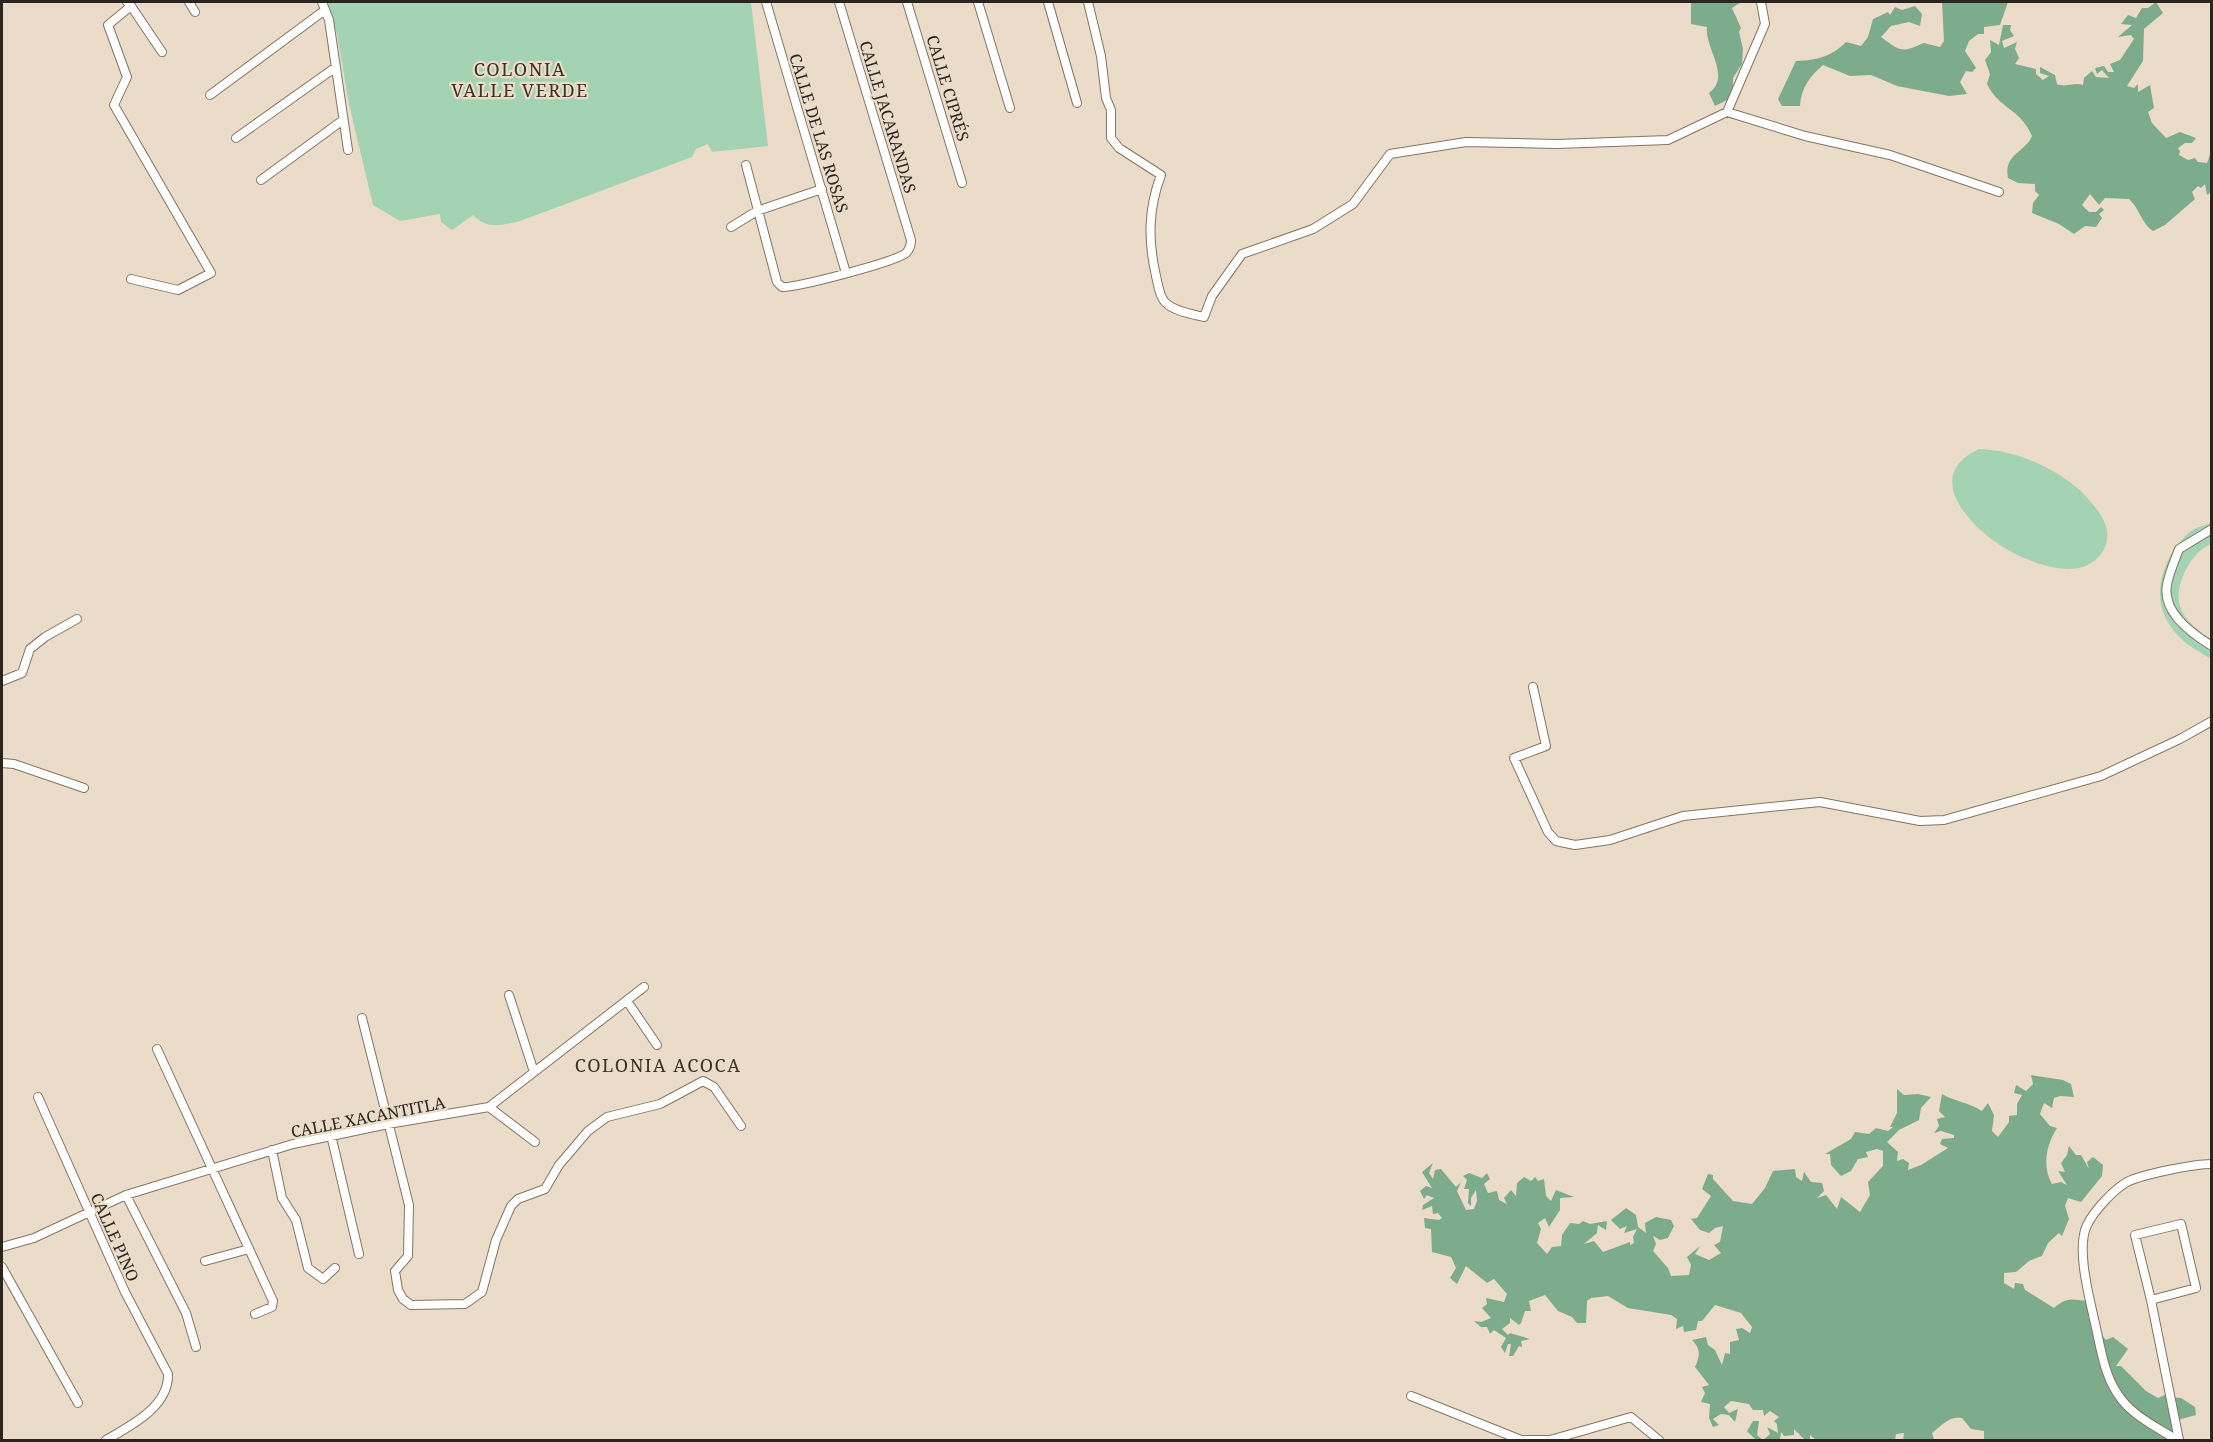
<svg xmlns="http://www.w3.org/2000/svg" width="2213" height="1442" font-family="'Noto Serif',serif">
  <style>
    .green { fill: #a3d3b2 }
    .forest { fill: #7dac8c }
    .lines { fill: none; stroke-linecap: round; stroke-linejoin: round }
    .street-casing { stroke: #817564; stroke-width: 10 }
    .street { stroke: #fff; stroke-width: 8 }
    .labels { text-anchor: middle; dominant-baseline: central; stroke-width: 4.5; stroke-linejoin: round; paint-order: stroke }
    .street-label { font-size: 16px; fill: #2a251e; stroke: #eadcc9 }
    .neighbourhood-label { font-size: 18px; letter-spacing: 1.5px; fill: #3c3122; stroke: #eadcc9 }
  </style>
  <rect width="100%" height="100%" fill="#eadcc9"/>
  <path class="green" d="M327,2H751L768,146L712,152L708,144L696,149L692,157L520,221C503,225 487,230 473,215L452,230L441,222L440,214L400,221L373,205L349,104L337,34Z
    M1979,449C2014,450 2048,465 2075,486C2085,494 2098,509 2104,521C2116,547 2094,570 2068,569C2047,568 2026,560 2008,550C1972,530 1920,476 1979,449Z
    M2211,523V544C2191,552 2172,587 2181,609C2186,622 2200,632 2211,639V659C2195,649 2179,641 2169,624C2149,594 2165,553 2190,532C2196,527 2205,525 2211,523Z"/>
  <path class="forest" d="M1691,2H1741L1732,8L1741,28L1739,32L1743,49L1742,64L1733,78V97L1715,106L1709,93C1732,76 1704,48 1707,27L1691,24Z
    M1942,2H2008L2000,25L1984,27V34H1978L1969,41L1965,51L1976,68L1972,72L1966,71L1960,82L1967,94L1949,96L1897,86L1871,75L1850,76L1823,65C1810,76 1801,88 1800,106H1782L1778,99L1796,61C1817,60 1831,57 1846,42L1861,46L1868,37L1873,19L1888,12L1890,15L1895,7L1902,10L1915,6L1922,14L1920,26L1909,22L1891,26L1881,37C1901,52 1901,53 1924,43L1940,47L1944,41Z
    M2156,2L2163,13L2144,29L2143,61L2127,86L2134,88L2138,84V92L2150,85L2154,108L2148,112L2152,123L2166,138L2180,132L2196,138L2192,143H2185L2178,148L2180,151L2179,155L2188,160L2195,158L2198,162L2207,163L2211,152V192L2207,195L2205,184L2201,188L2198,186L2192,192L2195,199L2165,225L2153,231C2141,223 2140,209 2129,199L2105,198L2099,205L2090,194L2082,205L2089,212H2096L2101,207L2104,210L2099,214L2102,218L2096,227L2085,226L2074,234L2059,224L2032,213L2033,203L2039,195L2035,191V184L2018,183L2008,178C2003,154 2026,152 2032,136C2020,108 1999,109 1987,84L1990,74L1985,60L1991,52L1990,40L1999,45L2003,25H2011L2010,30L2014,36L2002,41L2004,48L2017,42L2015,49L2019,58L2015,64L2036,69V74L2043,80L2049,76L2040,73V67L2055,75L2057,84C2066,88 2073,82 2083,85L2084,78L2092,71L2096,77L2109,78L2102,70L2097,74L2095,68L2104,66L2108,72H2114L2110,64L2120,60L2134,39L2131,35L2118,37L2132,25L2121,24L2128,15L2136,18L2142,8H2148Z
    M2031,1075L2063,1080L2071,1084L2074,1097L2060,1096L2054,1098L2052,1108L2044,1103L2040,1114L2050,1126L2057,1128C2046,1145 2042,1167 2052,1184L2061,1182L2067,1185L2058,1171L2065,1172L2061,1163L2067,1155L2069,1146L2076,1155H2081L2089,1169L2087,1162L2093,1157L2103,1165L2102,1176L2081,1202L2068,1198L2065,1206L2069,1219L2062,1236L2059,1233L2048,1243L2042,1256L2029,1261L2016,1272L2004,1273V1283L2014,1289L2015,1283L2023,1284L2025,1290L2054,1308C2066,1297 2072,1299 2086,1301L2090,1311L2088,1318L2098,1321L2099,1332L2106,1340L2113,1337L2128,1349L2116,1366H2121L2146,1391L2158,1398L2167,1394L2170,1397L2181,1398L2195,1407L2196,1415L2174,1421L2176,1429L2169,1440H1984V1431L1971,1429L1962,1418C1949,1416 1942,1425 1932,1433L1934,1440H1903L1904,1433L1896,1434L1895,1440H1816L1810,1435V1440H1805L1794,1429V1435L1784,1436L1781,1432L1780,1440H1756L1747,1431L1753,1421H1759L1757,1435L1763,1440L1770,1434L1767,1427L1778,1433L1777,1424L1774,1421L1779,1417L1770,1411L1764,1416L1763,1410H1753L1749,1404L1731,1401L1724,1407L1729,1413L1738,1409L1735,1422L1729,1415L1721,1414L1713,1419L1719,1425L1713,1427L1709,1418L1710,1404L1701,1402L1705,1393L1702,1387L1709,1385L1695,1367C1700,1356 1701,1349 1692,1340L1706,1337L1708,1345L1715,1350L1722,1365L1725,1353L1730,1354V1342L1739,1340L1736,1329L1742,1328L1750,1333L1752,1327L1741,1313L1715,1305L1702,1321H1698L1696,1330L1684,1332L1683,1326L1676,1329L1677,1319L1671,1315L1628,1308L1608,1296L1591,1298L1587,1301L1586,1323H1577L1572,1317L1558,1311L1545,1295L1529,1301L1531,1311H1525L1521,1323L1519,1325L1510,1318V1323L1502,1329L1508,1335L1510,1333L1530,1339L1521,1341L1522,1347L1519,1346L1513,1356H1509L1511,1344H1508L1505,1353L1501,1347L1506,1338L1494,1330L1490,1334L1487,1327H1481L1474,1321L1481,1322L1491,1318L1482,1308L1487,1304L1486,1298L1504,1302L1507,1294L1494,1279L1487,1283L1466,1266L1457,1284L1450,1278L1456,1268L1451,1257L1432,1252L1431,1229L1425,1228L1424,1218L1439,1220L1442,1218L1438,1213L1433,1214L1432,1206L1422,1210L1423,1205L1434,1198L1427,1195L1424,1199L1420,1191L1426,1186L1432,1188L1422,1172L1433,1163L1429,1173L1433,1179L1435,1170L1441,1169L1456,1187L1461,1182L1457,1191L1466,1210L1474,1209L1477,1201L1476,1190L1471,1198V1206L1468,1203L1469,1189H1464L1467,1180L1463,1176L1469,1173L1482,1178L1487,1173L1490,1179L1484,1184L1488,1193L1497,1191L1499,1200L1507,1204L1504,1198L1511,1190L1516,1196L1517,1183L1524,1177L1531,1181L1535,1177L1538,1181L1544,1179L1546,1196L1551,1201L1556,1190L1574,1197L1560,1198V1210L1549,1227L1545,1218L1538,1223L1541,1229L1537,1243L1547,1254L1552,1247L1561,1246L1562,1235L1570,1223L1579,1224L1583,1221L1590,1224L1607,1221L1606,1230L1598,1225L1597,1233L1584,1244L1594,1241L1603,1252L1630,1242V1245L1634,1243L1633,1237L1637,1229L1624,1233L1627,1226L1620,1229L1611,1220L1626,1208L1636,1215L1638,1227L1646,1233L1645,1223L1656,1217L1671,1220L1674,1226L1668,1238L1660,1240L1653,1236L1656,1244L1653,1251L1668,1268L1671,1276L1689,1275L1691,1265L1687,1257L1700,1246L1695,1254L1709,1260L1721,1253L1714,1245L1720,1242L1723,1226L1715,1228L1709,1233L1700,1230L1691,1219L1697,1218L1711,1196L1702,1189L1708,1174L1713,1175V1179L1733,1201L1752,1204L1765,1188L1773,1171L1795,1169L1796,1177L1802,1181L1804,1172L1811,1182L1822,1183L1824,1191L1817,1198L1826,1195L1837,1209L1841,1197L1860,1212L1870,1195L1868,1182L1883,1166V1151L1877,1149L1866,1152L1868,1157L1858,1159L1851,1171L1841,1176L1831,1165L1830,1154H1825L1851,1139L1855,1132L1869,1134L1876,1128L1888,1131L1893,1127H1890L1897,1113V1089L1904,1095L1918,1094L1931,1097L1921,1108L1919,1120L1899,1130L1887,1142L1898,1152L1897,1161L1903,1159L1909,1163L1908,1170L1921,1165L1948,1148L1940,1144L1942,1139L1954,1138V1135L1941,1131L1934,1133L1939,1126L1937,1119L1945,1117L1939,1111L1942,1094C1956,1102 1968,1102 1982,1111L1988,1103L1994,1115L1992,1131L1998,1137L2009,1122V1116L2017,1115V1104L2022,1095L2014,1093L2016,1085L2026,1091L2033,1084Z"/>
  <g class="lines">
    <defs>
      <path id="street" d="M127,2L131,6L108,25L127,77L114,105L211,273L178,290L131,279
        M189,2L195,12
        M322,2L329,20L348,150
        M766,2L846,273
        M907,2L962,183
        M978,2L1010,108
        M1048,2L1077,103
        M1088,2L1101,56L1106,98L1111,110V138L1119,148L1161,175C1148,209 1148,241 1156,276C1158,284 1159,296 1165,302C1173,311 1192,314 1204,317L1212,296L1242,254L1313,229L1353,204L1390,154L1466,142L1557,144L1668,140L1727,112L1805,136L1890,155L1999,192
        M131,6L162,52
        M210,95L325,10
        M1727,112L1765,24L1761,2
        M236,138L336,67
        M746,165L777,282L782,287C796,288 895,262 906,253C910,249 911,245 911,240L839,2
        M261,180L343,120
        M731,227L757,211L822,189
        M2212,529L2179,549C2175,560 2169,573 2167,585C2162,612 2192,634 2212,646
        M2,681L22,673L30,649L45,637L77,619
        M1533,687L1546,746L1514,758L1548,832L1556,841L1575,845L1610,840L1683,816L1820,802L1920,821L1944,820L2101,776L2180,739L2212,721
        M2,763L14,764L84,788
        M509,995L534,1072
        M627,1001L657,1045
        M362,1018L409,1205L408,1256L395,1271L398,1290L403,1299L411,1305L465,1304L482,1292L496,1240L511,1206L518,1199L545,1189L559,1165L588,1131L607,1117L660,1104L703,1081L714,1087L741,1126
        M157,1049L273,1301L272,1307L255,1314
        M38,1097L125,1292L168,1374C169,1407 130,1426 106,1440
        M489,1107L535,1142
        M331,1135L359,1254
        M272,1150L282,1198L296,1220L308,1268L323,1279L335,1268
        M126,1195L186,1313L196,1347
        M2,1247L34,1238L126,1195L293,1144L388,1124L489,1107L644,987
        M205,1261L249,1249
        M2,1267L78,1403
        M2151,1300L2196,1288L2181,1224L2135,1235L2151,1300L2179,1440
        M1411,1396L1521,1440H1550L1631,1417L1659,1440
        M2177,1440C2157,1427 2130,1415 2117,1393C2103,1372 2100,1343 2094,1319C2089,1296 2076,1248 2087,1225C2094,1211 2113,1190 2127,1182C2143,1174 2194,1164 2212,1164"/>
    </defs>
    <use href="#street" class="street-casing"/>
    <use href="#street" class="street"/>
  </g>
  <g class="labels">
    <g class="street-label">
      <text transform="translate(948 88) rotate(73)">CALLE CIPRÉS</text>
      <text transform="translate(888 117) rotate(73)">CALLE JACARANDAS</text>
      <text transform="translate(819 133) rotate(73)">CALLE DE LAS ROSAS</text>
      <text transform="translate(368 1117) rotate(-11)">CALLE XACANTITLA</text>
      <text transform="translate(115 1237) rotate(66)">CALLE PINO</text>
    </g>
    <g class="neighbourhood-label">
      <text x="520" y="69">COLONIA<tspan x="520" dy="21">VALLE VERDE</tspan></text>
      <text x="658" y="1065">COLONIA ACOCA</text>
    </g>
  </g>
  <rect width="2213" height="1442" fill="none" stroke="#2a251e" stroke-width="6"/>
</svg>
